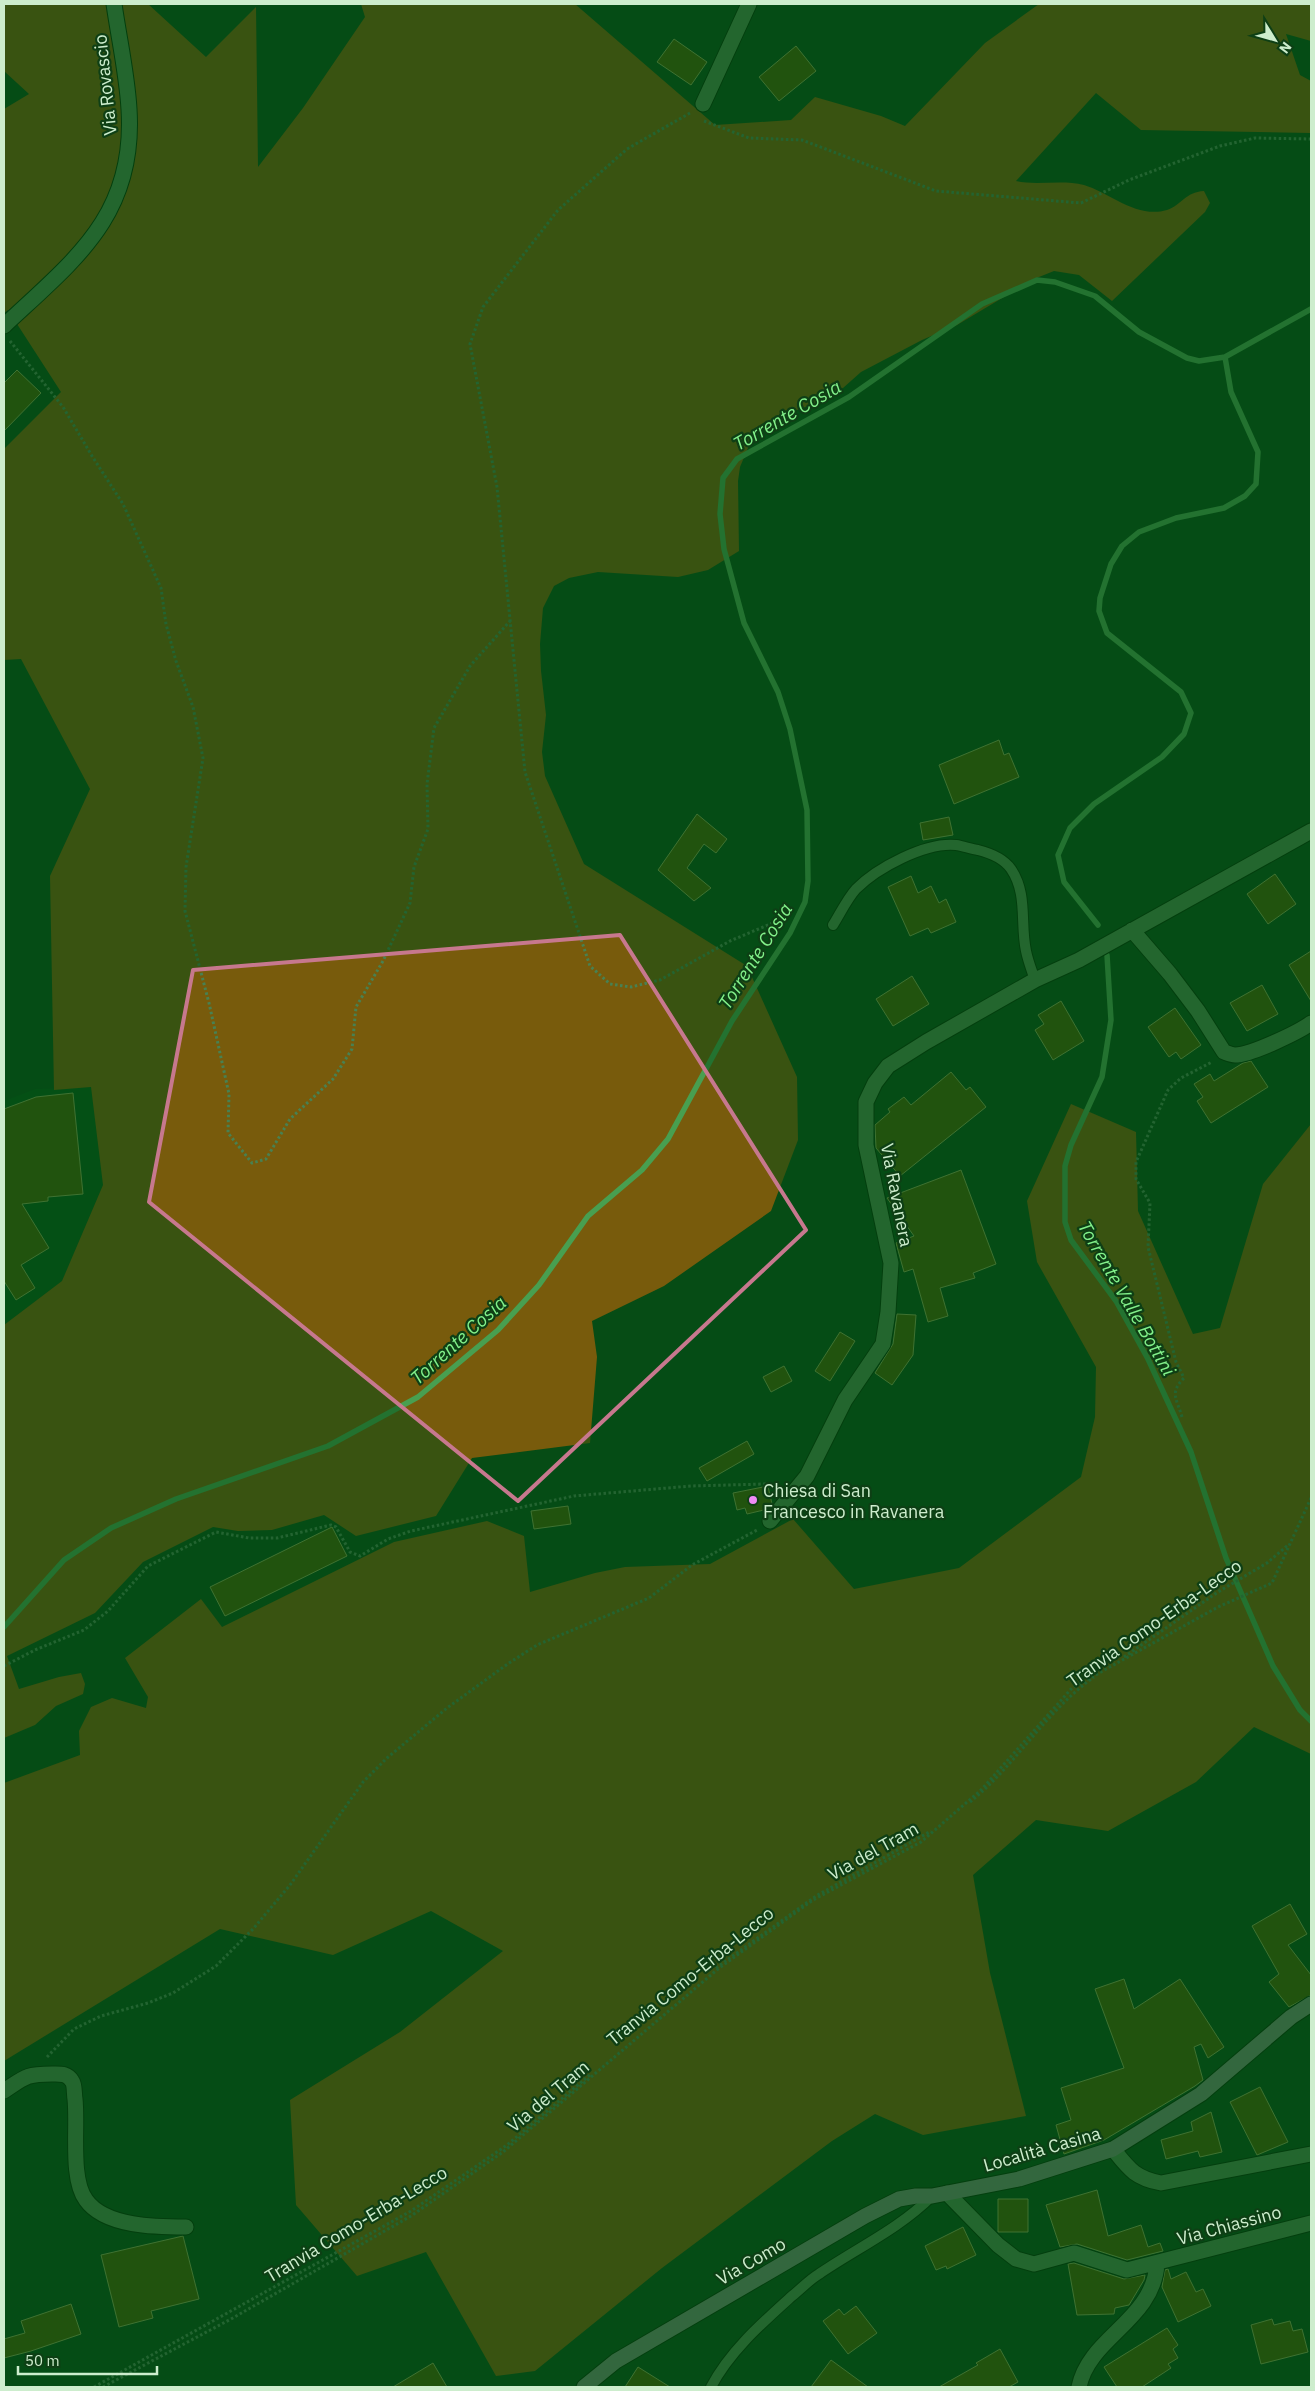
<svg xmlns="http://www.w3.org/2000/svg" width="1315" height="2391" font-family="'IBM Plex Sans',sans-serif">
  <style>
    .built { fill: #045416 }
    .green { fill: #785b0c }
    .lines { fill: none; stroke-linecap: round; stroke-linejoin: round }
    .stream { stroke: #489f50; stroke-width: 5.5 }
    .building { fill: #445c05; stroke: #849f53 }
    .lane-casing { stroke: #002f05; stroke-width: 12 }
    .street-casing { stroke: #002f05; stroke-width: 17 }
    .secondary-casing { stroke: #002f05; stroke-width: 17 }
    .path { stroke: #488152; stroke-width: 3; stroke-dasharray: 2.5 2.5; stroke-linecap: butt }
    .lane { stroke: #48864c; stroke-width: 10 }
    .street { stroke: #48864c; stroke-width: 15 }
    .secondary { stroke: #6c876f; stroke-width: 15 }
    .marked { fill: none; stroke: #c7788e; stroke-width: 4; stroke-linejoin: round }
    .poi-dot { fill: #f08bf5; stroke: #0e3f15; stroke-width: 2 }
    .labels { text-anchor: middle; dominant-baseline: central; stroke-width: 4.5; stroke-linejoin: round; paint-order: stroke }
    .street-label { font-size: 18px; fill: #cdedcd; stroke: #0e3f15 }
    .poi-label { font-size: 18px; fill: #cdedcd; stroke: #0e3f15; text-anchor: start }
    .water-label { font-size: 19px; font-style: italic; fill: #82f08a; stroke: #0e3f15 }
  </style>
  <rect width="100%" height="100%" fill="#064c15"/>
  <path class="built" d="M91,1087L103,1185L62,1281L4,1325V1101L35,1089Z"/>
  <path class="green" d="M4,4H148L206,57L256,7L258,167L303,108L365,17L361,4H575L715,125L791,120L815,97L881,116L905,126L985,43L1039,4H1311V41L1286,34L1300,75L1311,81V133L1141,130L1096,93L1016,181C1038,186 1061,179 1084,185C1110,193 1137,219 1167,210C1182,205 1185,192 1204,191L1210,203L1205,212L1112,301L1079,275L1054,271L1034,279L957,325L922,340L861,372L834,396L763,423L753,436L740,467L738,481L739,551L708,570L678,577L598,572L569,578L554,586L543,608L540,644L541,671L546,715L542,752L545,776L584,864L747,966L797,1077L798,1140L771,1211L664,1286L592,1321L597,1357L590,1443L472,1458L436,1516L356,1536L324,1515L272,1530L238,1531L213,1527L143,1562L95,1613L7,1656L19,1689L59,1677L81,1673L85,1684L83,1694L56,1706L35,1725L4,1738V1325L62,1281L103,1185L91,1087L54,1090L50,876L90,789L21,659L4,660V449L61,392L8,310L4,313V109L29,94L4,71Z
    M1071,1104L1136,1132L1138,1211L1193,1334L1220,1328L1263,1184L1311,1124V1754L1254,1727L1196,1782L1108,1831L1036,1820L973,1875L990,1973L1026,2116L923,2135L875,2114L832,2141L662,2268L535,2371L496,2376L426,2252L357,2276L296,2205L290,2100L400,2032L503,1951L431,1911L333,1955L220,1929L4,2061V1783L80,1755L79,1731L91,1707L112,1698L146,1708L148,1697L125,1658L201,1599L222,1627L394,1542L487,1521L524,1536L530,1592L595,1573L625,1567L710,1564L793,1519L854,1589L959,1568L1081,1477L1095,1417L1096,1367L1037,1262L1027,1201Z"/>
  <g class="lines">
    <path class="stream" d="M1098,925L1064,882L1058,855L1070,828L1094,804L1162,757L1184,734L1191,713L1181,692L1107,633L1099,611L1100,598L1111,564L1122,546L1139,532L1176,518L1224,508L1245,496L1256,484L1258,452L1231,392L1225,357
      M1107,955L1111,1020L1102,1077L1071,1145L1065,1166V1222L1071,1240L1116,1301L1148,1359L1191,1452L1226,1558L1273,1666L1300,1710L1311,1721
      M4,1627L64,1560L111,1528L176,1499L328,1446L418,1397L498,1330L539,1285L588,1216L642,1170L668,1139L732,1021L790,933L805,902L808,881L807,810L790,729L778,692L744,623L724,549L720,514L723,478L737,459L849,397L982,304L1037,280L1055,282L1095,296L1139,332L1187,358L1199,361L1225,357L1311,309"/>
  </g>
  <path class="building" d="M674,39L707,62L691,85L657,62Z
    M796,46L816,71L779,101L759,77Z
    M17,370L41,393L4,431V383Z
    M999,740L1004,755L1009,753L1019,777L954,804L939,765Z
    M697,814L727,839L716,853L704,844L687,868L711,888L694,901L658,870Z
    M949,817L953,835L923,840L920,823Z
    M1275,874L1296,904L1268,924L1247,894Z
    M911,876L918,893L931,886L939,903L946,899L956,922L931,933L928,928L910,936L888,887Z
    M1311,951V1001L1289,965Z
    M912,976L929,1004L893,1026L876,999Z
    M1262,985L1278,1014L1247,1031L1230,1003Z
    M1061,1001L1084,1041L1053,1060L1035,1030L1044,1024L1038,1015Z
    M1175,1008L1201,1045L1181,1059L1176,1052L1169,1057L1148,1027Z
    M1251,1061L1268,1087L1211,1123L1197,1101L1203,1097L1194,1084L1210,1074L1214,1081L1243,1063Z
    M951,1072L966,1090L970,1087L986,1107L900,1176L876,1148L875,1125L890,1112L888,1109L904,1097L911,1105Z
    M73,1093L83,1194L48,1197V1201L22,1204L49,1248L21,1265L35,1288L16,1300L4,1281V1109L36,1097Z
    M961,1170L996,1264L973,1273L975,1278L940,1288L948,1316L928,1322L913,1269L904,1272L896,1243L914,1236L887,1198Z
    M897,1314L916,1315L913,1355L892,1385L875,1373L893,1344Z
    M840,1332L855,1341L830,1381L815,1371Z
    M784,1366L792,1381L771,1392L763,1377Z
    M747,1441L754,1454L707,1481L699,1468Z
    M768,1486L772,1504L768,1509L747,1514L745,1508L737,1510L733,1493Z
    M568,1506L571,1524L534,1529L531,1511Z
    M332,1527L347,1556L225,1616L210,1587Z
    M1290,1904L1307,1934L1288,1945L1311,1975V1995L1289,2007L1269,1982L1279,1974L1252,1926Z
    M1124,1979L1134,2009L1180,1979L1224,2047L1208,2058L1201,2044L1194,2047L1203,2080L1195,2086L1104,2140L1064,2154L1056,2125L1071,2120L1061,2088L1124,2068L1095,1989Z
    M1260,2087L1288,2142L1257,2155L1230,2102Z
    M1211,2112L1222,2152L1200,2157L1198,2151L1166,2159L1161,2140L1193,2131L1191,2122Z
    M1097,2190L1108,2236L1141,2225L1148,2247L1160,2243L1163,2251L1127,2260L1077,2244L1060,2247L1046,2205Z
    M998,2199H1028V2232H998Z
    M963,2227L976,2255L947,2269L946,2266L936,2270L925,2246Z
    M183,2236L199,2299L151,2311L153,2318L119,2327L101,2255Z
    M1074,2263L1124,2279L1145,2275L1144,2280L1129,2305L1115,2308L1114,2314L1077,2315L1068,2264Z
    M1168,2269L1171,2279L1186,2272L1196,2292L1203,2289L1211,2306L1178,2322L1162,2287L1165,2270Z
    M71,2304L81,2334L31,2351L4,2358V2339L25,2333L21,2321Z
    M856,2306L877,2333L848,2354L823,2321L839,2309L844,2315Z
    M1272,2319L1274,2325L1290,2321L1293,2331L1302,2329L1308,2352L1261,2364L1251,2325Z
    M1167,2328L1178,2345L1173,2349L1178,2358L1168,2364L1171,2368L1142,2387H1117L1104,2367Z
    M1000,2349L1018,2382L1009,2387H939L978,2365L976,2363Z
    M831,2360L868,2387H811Z
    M433,2363L447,2387H393Z
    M638,2367L670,2387H625Z"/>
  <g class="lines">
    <defs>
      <path id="lane" d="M833,925C840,914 847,899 856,889C877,868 925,842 956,845C963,846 971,849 978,850C990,853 1004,859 1011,869C1028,894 1020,923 1026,951C1028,961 1032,971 1035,980
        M711,2387C730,2351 762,2323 792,2296C801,2289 809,2280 819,2274C857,2248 899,2229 932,2196"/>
      <path id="street" d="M703,104L749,4
        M4,326C74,260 136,216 129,109C127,74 119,39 114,4
        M1132,930L1170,974L1198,1011L1224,1052C1227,1053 1232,1055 1235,1055C1251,1055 1299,1032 1311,1023
        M770,1521L807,1476L845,1400L883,1344L888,1312L891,1263L866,1145V1102L875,1083L888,1066L926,1042L1035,980L1079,960L1311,831
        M4,2091C25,2077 26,2074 52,2074C60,2074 67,2073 72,2081C75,2085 74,2094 75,2099C78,2127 70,2179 86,2200C105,2227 157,2227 186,2227
        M1113,2149C1129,2169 1135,2178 1161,2183L1311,2154
        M947,2193L998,2245L1016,2259L1034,2264L1074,2253L1127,2270L1311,2223
        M1079,2387C1089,2337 1153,2321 1157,2264"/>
      <path id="secondary" d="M584,2387L616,2361L865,2216L899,2199L916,2196H932L1019,2179L1113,2149L1201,2094L1291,2017L1311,2004"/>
    </defs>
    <use href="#lane" class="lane-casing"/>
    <use href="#street" class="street-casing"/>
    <use href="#secondary" class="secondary-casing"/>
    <path class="path" d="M690,113L627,149L558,210L483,307L470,344L497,487L525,772L590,966L610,984L631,987L660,980L730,941L775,922
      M704,121L749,138L802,140L936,191L1081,203L1129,180L1220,146L1255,138L1311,139
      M10,341L63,407L92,456L123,504L161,588L166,624L176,661L193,707L203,758L186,867L185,911L209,1003L229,1094L228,1133L252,1163L266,1159L290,1119L333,1079L352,1049L356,1007L383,961L410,903L414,867L428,829L427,784L434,728L470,666L510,621
      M1182,1417C1177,1399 1169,1393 1184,1378L1176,1362L1148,1247L1150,1203L1136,1179V1162L1168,1090L1181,1078L1212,1062
      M1124,1657L1218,1592L1267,1563L1288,1545
      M4,1666L35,1650L84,1630L108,1611L148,1566L216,1532L249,1538H277L331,1525L336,1527L350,1552L360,1556L388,1539L411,1531L574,1496L691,1486L765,1484L778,1487
      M970,1802C1016,1765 1046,1711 1094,1677
      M716,1968L816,1896L931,1831
      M47,2057L74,2029L101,2016L148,2003L173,1993L216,1966L253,1929L290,1885L363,1782L387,1758L447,1708L509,1663L537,1645L649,1598L692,1565L757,1530
      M94,2387L411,2211L507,2145L591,2074
      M103,2387L231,2319L411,2216L503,2152L718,1969L813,1900L921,1842L981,1790L1072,1688L1218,1607L1272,1583L1311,1498"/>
    <use href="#lane" class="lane"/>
    <use href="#street" class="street"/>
    <use href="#secondary" class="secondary"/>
  </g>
  <path d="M0 0H1315V2391H0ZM620,935L806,1230L518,1501L149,1202L193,970Z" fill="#064c15" fill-opacity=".55" fill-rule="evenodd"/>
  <path class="marked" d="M620,935L806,1230L518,1501L149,1202L193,970Z"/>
  <circle class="poi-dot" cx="753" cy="1500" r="5"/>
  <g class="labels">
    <g class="street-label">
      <text transform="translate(105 85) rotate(-96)">Via Rovascio</text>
      <text transform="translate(897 1195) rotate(79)">Via Ravanera</text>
      <text transform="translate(1154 1623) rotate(-35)">Tranvia Como-Erba-Lecco</text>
      <text transform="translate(873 1851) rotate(-29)">Via del Tram</text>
      <text transform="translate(690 1976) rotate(-39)">Tranvia Como-Erba-Lecco</text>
      <text transform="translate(548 2096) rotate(-40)">Via del Tram</text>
      <text transform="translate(1042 2149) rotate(-16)">Località Casina</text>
      <text transform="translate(356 2224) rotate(-31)">Tranvia Como-Erba-Lecco</text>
      <text transform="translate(1229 2225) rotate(-15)">Via Chiassino</text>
      <text transform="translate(751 2261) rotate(-30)">Via Como</text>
    </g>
    <g class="poi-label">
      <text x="763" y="1490">Chiesa di San<tspan x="763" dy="21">Francesco in Ravanera</tspan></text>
    </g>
    <g class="water-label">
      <text transform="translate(787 415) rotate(-30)">Torrente Cosia</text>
      <text transform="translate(755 956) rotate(-58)">Torrente Cosia</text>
      <text transform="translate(1127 1298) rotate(60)">Torrente Valle Bottini</text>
      <text transform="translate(458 1340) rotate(-42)">Torrente Cosia</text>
    </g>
  </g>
  <rect width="1315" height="2391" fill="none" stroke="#cdedcd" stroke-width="10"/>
  <g transform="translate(1275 40) rotate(127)" stroke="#0e3f15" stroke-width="4" paint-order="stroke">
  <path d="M0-4L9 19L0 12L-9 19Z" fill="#cdedcd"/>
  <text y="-8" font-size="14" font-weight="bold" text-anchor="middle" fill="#cdedcd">N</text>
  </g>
  <path d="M18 2366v8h139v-8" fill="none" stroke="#cdedcd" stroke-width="2.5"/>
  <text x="25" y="2366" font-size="15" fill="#cdedcd" stroke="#0e3f15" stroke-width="4" paint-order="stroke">50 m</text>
</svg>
